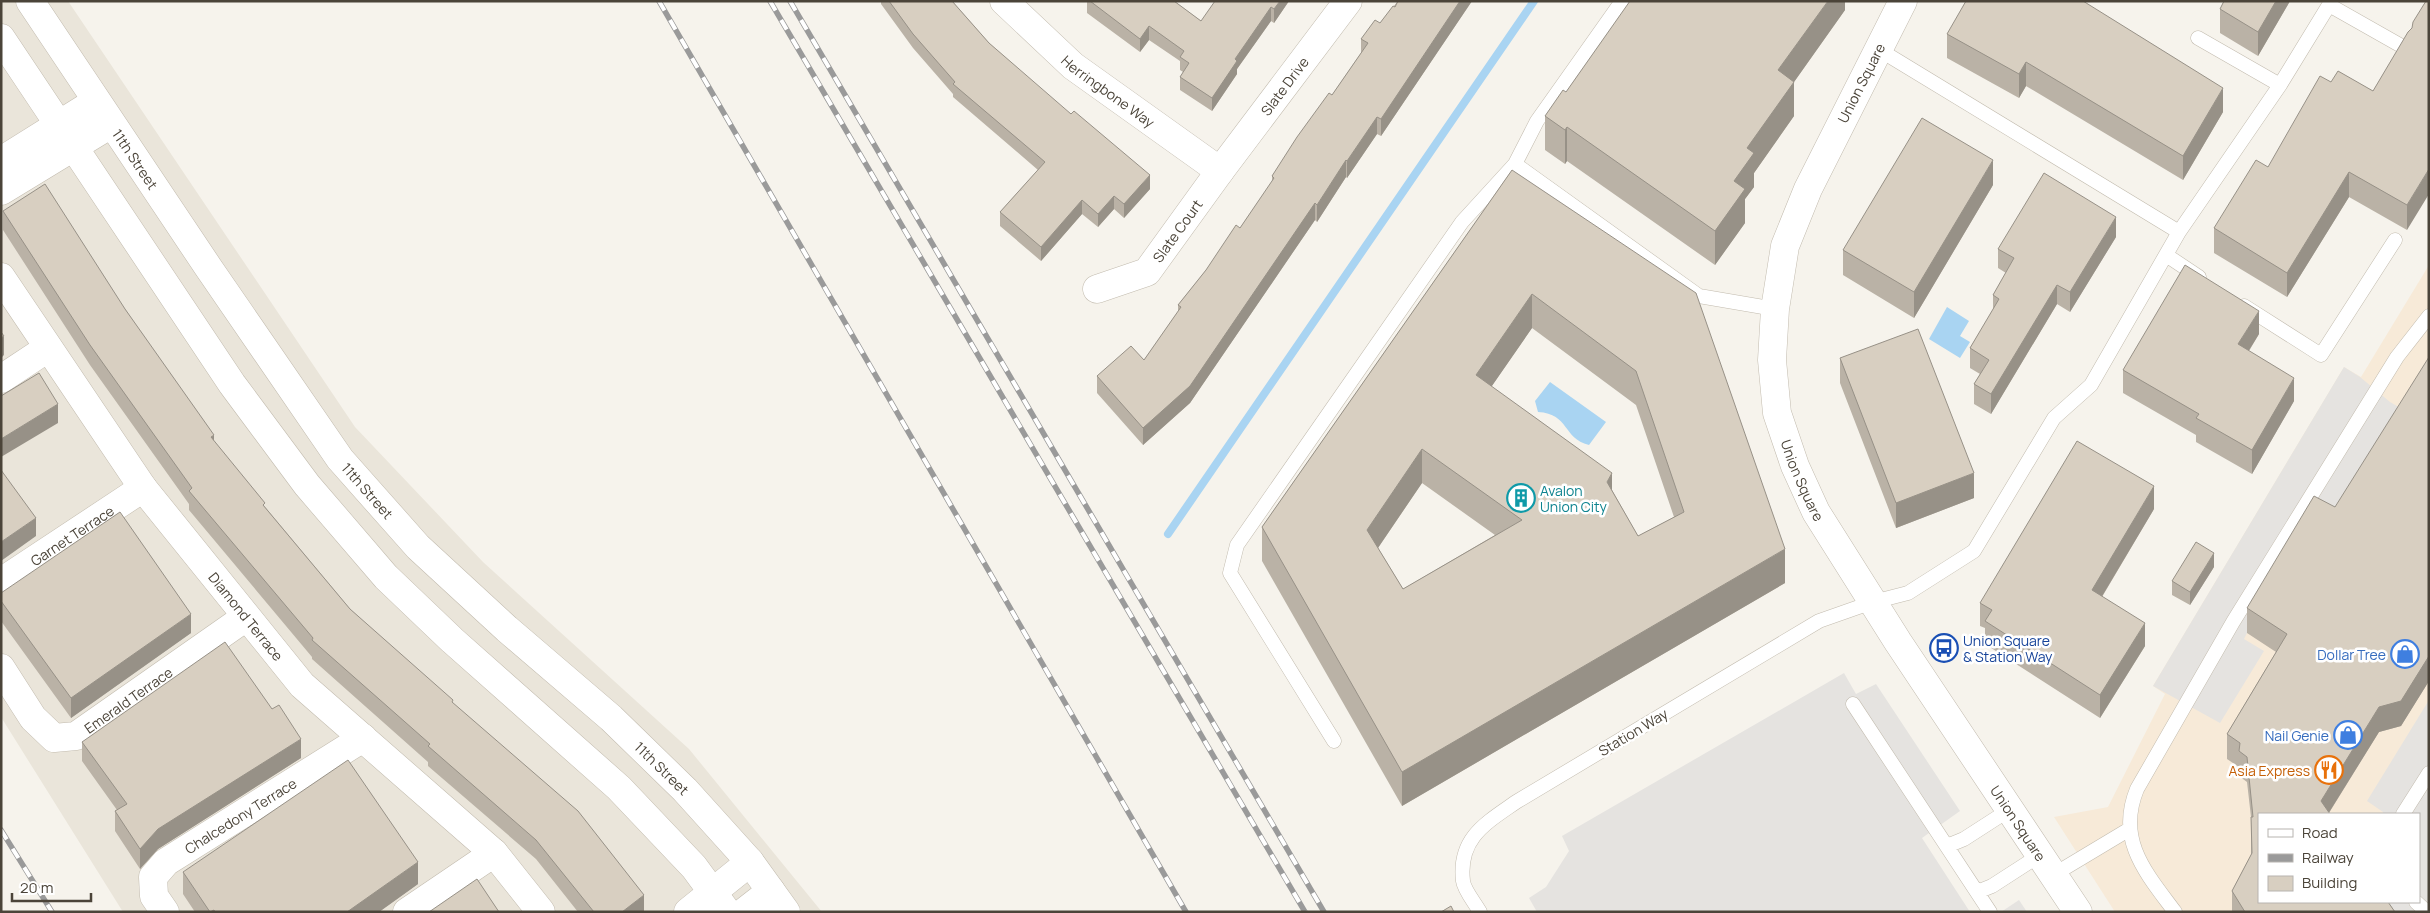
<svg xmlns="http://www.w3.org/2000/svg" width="2430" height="913" font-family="Manrope,sans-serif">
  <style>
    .residential { fill: #eae5da }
    .commercial { fill: #f7ead8; fill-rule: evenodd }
    .parking { fill: #e5e3e0 }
    .water { fill: #a9d4f2 }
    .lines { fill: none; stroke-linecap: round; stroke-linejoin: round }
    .stream { stroke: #a9d4f2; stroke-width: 8 }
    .service-casing { stroke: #c2bbae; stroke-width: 15 }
    .minor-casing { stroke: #c2bbae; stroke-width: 29 }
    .tertiary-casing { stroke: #c2bbae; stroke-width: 29 }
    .service { stroke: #fff; stroke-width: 14 }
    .minor { stroke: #fff; stroke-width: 28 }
    .tertiary { stroke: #fff; stroke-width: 28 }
    .rail-casing { stroke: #9a9a9a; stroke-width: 5.5 }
    .rail { stroke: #fff; stroke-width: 4; stroke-dasharray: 11; stroke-linecap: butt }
    .wall { fill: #bab2a6; fill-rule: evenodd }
    .shaded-wall { fill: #979187 }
    .building { fill: #d8cfc1; stroke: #979187; fill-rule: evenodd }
    .labels { text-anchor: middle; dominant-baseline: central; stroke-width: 5; stroke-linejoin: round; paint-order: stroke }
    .street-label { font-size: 14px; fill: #4b4439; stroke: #fff }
    .culture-label { font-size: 14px; fill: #0d838f; stroke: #fff; text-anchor: start }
    .transit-label { font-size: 14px; fill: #164399; stroke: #fff; text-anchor: start }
    .shop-label { font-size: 14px; fill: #366cbe; stroke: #fff; text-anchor: end }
    .food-label { font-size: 14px; fill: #c56008; stroke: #fff; text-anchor: end }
  </style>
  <rect width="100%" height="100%" fill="#f6f3ec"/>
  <path class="residential" d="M1,1H68L355,427L483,562L689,749L822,912H123L1,717Z"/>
  <path class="commercial" d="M2429,265V912H2115L2054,817L2108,807L2165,694L2153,686L2344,367L2361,377ZM2259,814H2419V902H2259Z"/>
  <path class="parking" d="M2344,367L2360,377L2390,402L2409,413L2247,633L2244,639L2264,651L2220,723L2153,686Z
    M1844,673L1856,694L1876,684L1960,811L1922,838L1970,912H1537L1529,898L1546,887L1569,851L1562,836Z
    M2429,700V912H2382L2376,902H2419V814H2383V812L2367,801Z
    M2019,900L2027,912H2001Z"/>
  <path class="water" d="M1947,307L1969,321L1960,336L1970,342L1960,358L1929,339Z
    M1550,382L1606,422L1589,445C1562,438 1570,414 1538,412L1535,401Z"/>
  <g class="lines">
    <path class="stream" d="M1168,534L1534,1"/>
    <defs>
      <path id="service" d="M2198,38L2280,85
        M1878,49L2179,232
        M1515,164L1699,296L1775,309
        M2166,255L2199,277
        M2244,306L2321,355L2395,240
        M1853,704L1990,912
        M1334,741L1230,573L1237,545L1462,222L1515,164L1537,121L1622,1
        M2403,814L2429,773
        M1947,846L1964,839L2009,810
        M2053,875L2128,830
        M1977,892L1992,886L2040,855
        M2416,902L2427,912
        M1480,912C1475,903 1464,890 1463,881C1458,838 1486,823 1516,802L1819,621L1873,602L1908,593L1974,551L2054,418L2091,385L2179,232L2280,85L2329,5L2405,48
        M2175,912C2146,873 2116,840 2137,789L2233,622L2397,357L2429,316"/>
      <g id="minor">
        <path id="s1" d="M30,1L208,267L340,459L418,547L507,629L611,718L685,790L750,862L786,912"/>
        <path id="s2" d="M1004,1L1073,66L1220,171"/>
        <path d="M1,38L232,384L307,485L386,577L452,640L619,788L694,867L727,912"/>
        <path d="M1,161L95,102"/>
        <path d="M1,191L111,124"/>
        <path id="s3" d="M1,277L143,488L302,685L494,853L541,912"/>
        <path id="s4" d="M1097,289L1147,272L1220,171L1348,1"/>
        <path d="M1,379L48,348"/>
        <path id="s5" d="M1,582L143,488"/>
        <path id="s6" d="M1,668L33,718L54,738L76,736L246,617"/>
        <path id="s7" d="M165,912L154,896L153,877L166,862L363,738"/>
        <path d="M407,912L494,853"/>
        <path d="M688,912L750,862"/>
        <path d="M744,912L771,891"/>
      </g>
      <g id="tertiary">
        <path id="s8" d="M1903,1L1808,189L1785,246L1775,309L1772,360L1777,413L1795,466L1816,512L1898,642L2078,912"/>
      </g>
    </defs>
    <use href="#service" class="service-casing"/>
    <use href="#minor" class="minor-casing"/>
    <use href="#tertiary" class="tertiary-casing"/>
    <use href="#service" class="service"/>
    <use href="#minor" class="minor"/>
    <use href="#tertiary" class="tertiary"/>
    <defs>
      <path id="rail" d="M659,1L1186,912
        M770,1L1305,912
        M790,1L1324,912
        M1,830L52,912"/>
    </defs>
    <use href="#rail" class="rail-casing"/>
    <use href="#rail" class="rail"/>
  </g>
  <path class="wall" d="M881,1H952L989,43L1150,189L1124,218L1114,209L1098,227L1082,214L1041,261L1000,226V212L1038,170L953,97V94L913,48L881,4Z
    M1087,1H1174L1201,21L1289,1L1274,23L1271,21L1237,69V74L1212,111L1180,90V77L1183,72L1180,70V61L1149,40L1140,52L1087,13Z
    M1398,1H1472L1381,136L1377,134L1347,178L1346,177L1317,222L1315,220L1190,403L1143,445L1097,393V376L1144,360L1178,312V305L1240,228L1272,182V176L1332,95L1361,53V39L1380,23Z
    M1845,1V10L1794,82V116L1754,173V187L1745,199V223L1715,265L1567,161L1565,164L1545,150V116L1566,92Z
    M2290,1L2258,56L2220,33V9Z
    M2412,28L2407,230L2349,197L2287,297L2214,253V228L2268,167L2331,82L2373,91Z
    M1947,34L2223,112L2183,180L2026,86L2019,98L1947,58Z
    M1512,170L1785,583L1402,806L1262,561V527ZM1532,328L1636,405L1674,517L1638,536L1612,490L1491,387ZM1422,483L1495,535L1403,589L1378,548Z
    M1993,185L1914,318L1843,275V250Z
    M3,211L125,309L214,441L265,507L350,609L453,703L644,912H578L536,859L428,766V762L312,659V657L189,510V504L90,365L3,230Z
    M2116,237L2070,312L2057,304L1991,414L1974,404V384L1980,374L1970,368V348L1993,310V295L2006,273L1998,268V249Z
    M2259,334L2249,351L2294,401L2252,474L2196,442V435L2123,393V370Z
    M1840,358L1974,498L1896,528L1840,383Z
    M2154,509L2102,597L2145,646L2100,718L1985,644V628L1980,626V603Z
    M2214,567L2190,605L2172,595V581Z
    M1,593L191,633L71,718L1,621Z
    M2247,608L2429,681L2401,726L2379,732L2329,813L2395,912H2232V891L2251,855V817L2247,782L2239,776V767L2227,759V734L2276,652L2247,633Z
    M272,709L301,758L158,849L140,869L115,831V811L117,810L82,761V742Z
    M183,872L418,884L379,912H195L183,894Z"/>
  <path class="shaded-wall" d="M1280,1H1289L1274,23V9Z
    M1460,1H1472L1381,136V119Z
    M1828,1H1845V10L1794,82V116L1754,173V187L1745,199V223L1715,265V231L1734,181L1778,70Z
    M2276,1H2290L2258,56V32Z
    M1271,7V21L1237,69V74L1212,111V98L1235,59Z
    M1149,26V40L1140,52V39Z
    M2026,62V86L2019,98V74Z
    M2223,88V112L2183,180V156Z
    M1377,117V134L1347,178V161Z
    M1567,127V161L1565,164V130Z
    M1346,160V177L1317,222V205Z
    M1993,160V185L1914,318V292Z
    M2429,169V194L2407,230V205Z
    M2349,172V197L2287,297V273Z
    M1150,175V189L1124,218V204Z
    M1114,196V209L1098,227V214Z
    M1082,200V214L1041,261V247Z
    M1315,203V220L1190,403L1143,445V428Z
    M2116,217V237L2070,312V292Z
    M2057,285V304L1991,414V394Z
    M1532,294V328L1476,409V375Z
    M2259,311V334L2238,368V344Z
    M4,336V355L1,358V338Z
    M2294,378V401L2252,474V450Z
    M58,404V423L1,457V439Z
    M214,435V454L211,437Z
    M1422,449V483L1367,564V530Z
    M1612,473V507L1607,482Z
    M1974,473V498L1896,528V503Z
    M2154,486V509L2092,613V590Z
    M36,518V536L1,561V542Z
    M1785,549V583L1402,806V772Z
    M2214,553V567L2190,605V592Z
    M191,614V633L71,718V698Z
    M2145,623V646L2100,718V695Z
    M2429,656V681L2401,726L2379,732L2328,814L2321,801L2379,707Z
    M301,739V758L158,849L140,869V849L158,829Z
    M418,862V884L379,912H347Z
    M644,895V912H622Z"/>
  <path class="building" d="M889,1H952L989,43L1071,114L1074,111L1150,175L1124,204L1114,196L1098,214L1082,200L1041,247L1000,212L1045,162L953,84L955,82L913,34Z
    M1090,1H1174L1201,21L1215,1H1280L1274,9L1271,7L1235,59L1237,61L1212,98L1180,77L1189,63L1180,57L1184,51L1149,26L1140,39Z
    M1398,1H1460L1381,119L1377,117L1347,161L1346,160L1317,205L1315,203L1190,386L1143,428L1097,376L1131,346L1144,360L1181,307L1178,305L1206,270L1236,225L1240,228L1274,178L1272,176L1297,137L1329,93L1332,95L1368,43L1361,39L1375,20L1380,23L1393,6L1395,7Z
    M1630,1H1828L1778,70L1794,82L1747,148L1754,153L1734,181L1745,189L1715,231L1567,127L1565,130L1545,116L1563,90L1566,92Z
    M1966,1H2083L2223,88L2183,156L2026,62L2019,74L1947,34Z
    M2224,1H2276L2258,32L2220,9Z
    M2426,1H2429V169L2407,205L2349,172L2287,273L2214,228L2256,160L2268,167L2320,76L2331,82L2338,71L2373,91L2408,32L2412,28L2413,22Z
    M1922,118L1993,160L1914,292L1843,250Z
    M1512,170L1696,293L1785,549L1402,772L1262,527ZM1532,294L1636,371L1684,512L1638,536L1607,482L1612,473L1476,375ZM1422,449L1522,520L1403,589L1367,530Z
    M2044,173L2116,217L2070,292L2057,285L1991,394L1974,384L1989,360L1970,348L1999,299L1993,295L2014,258L1998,249Z
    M45,184L125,309L214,435L211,437L265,503L263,505L350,609L453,700L452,702L578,811L644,895L622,912H594L536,840L428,746L430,744L312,640L313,638L189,491L192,488L90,345L3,211Z
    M2185,265L2259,311L2238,344L2294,378L2252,450L2196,418L2199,414L2123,370Z
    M1918,329L1974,473L1896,503L1840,358Z
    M1,332L4,336L1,338Z
    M2429,357V656L2401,701L2379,707L2321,801L2330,814H2259V902H2388L2395,912H2245L2232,891L2252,853L2251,817H2253L2247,757L2239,751L2240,743L2227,734L2287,634L2247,608L2314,496L2335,507Z
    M39,373L58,404L1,439V396Z
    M2077,441L2154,486L2092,590L2145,623L2100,695L1985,621L1992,610L1980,603Z
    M1,470L36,518L1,542Z
    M120,512L191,614L71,698L1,601V593Z
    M2196,542L2214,553L2190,592L2172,581Z
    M225,642L272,709L279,705L301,739L158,829L140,849L115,811L127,804L82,742Z
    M348,760L418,862L347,912H215L214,910L210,912L183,872Z
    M477,879L499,912H429Z
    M1451,906L1454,912H1441Z"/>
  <defs>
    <symbol id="building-ring" viewBox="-11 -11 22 22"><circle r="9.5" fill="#fff" stroke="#0f9aa8" stroke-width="1.5"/><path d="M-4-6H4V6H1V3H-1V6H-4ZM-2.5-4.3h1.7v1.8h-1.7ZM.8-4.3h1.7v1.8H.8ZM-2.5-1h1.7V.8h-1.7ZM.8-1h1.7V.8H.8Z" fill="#0f9aa8"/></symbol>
    <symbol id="bus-ring" viewBox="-11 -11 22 22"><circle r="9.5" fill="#fff" stroke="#1a4fb4" stroke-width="1.5"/><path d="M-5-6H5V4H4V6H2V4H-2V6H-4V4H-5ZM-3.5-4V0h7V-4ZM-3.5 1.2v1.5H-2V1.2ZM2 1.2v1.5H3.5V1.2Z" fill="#1a4fb4"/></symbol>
    <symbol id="shop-ring" viewBox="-11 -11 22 22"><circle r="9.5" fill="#fff" stroke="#3f7fe0" stroke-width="1.5"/><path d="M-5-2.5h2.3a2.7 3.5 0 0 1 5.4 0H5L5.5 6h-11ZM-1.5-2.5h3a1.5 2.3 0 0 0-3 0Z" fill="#3f7fe0"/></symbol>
    <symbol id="restaurant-ring" viewBox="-11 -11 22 22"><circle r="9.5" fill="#fff" stroke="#e8710a" stroke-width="1.5"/><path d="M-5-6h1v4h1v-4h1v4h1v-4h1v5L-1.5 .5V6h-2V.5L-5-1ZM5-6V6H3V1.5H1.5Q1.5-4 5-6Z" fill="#e8710a"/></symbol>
  </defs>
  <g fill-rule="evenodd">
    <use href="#building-ring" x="1505" y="482" width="32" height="32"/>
    <use href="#bus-ring" x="1928" y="632" width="32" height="32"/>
    <use href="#shop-ring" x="2389" y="638" width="32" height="32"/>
    <use href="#shop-ring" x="2332" y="719" width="32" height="32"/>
    <use href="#restaurant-ring" x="2313" y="754" width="32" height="32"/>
  </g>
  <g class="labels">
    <g class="street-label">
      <text transform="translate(1861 83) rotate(-63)">Union Square</text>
      <text stroke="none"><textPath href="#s4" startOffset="284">Slate Drive</textPath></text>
      <text stroke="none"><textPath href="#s2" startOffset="138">Herringbone Way</textPath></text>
      <text stroke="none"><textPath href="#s1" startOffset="190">11th Street</textPath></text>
      <text stroke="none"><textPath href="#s4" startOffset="104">Slate Court</textPath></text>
      <text stroke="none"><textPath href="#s8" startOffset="512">Union Square</textPath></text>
      <text stroke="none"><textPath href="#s1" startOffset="595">11th Street</textPath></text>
      <text stroke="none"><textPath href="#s5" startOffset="85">Garnet Terrace</textPath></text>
      <text stroke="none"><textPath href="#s3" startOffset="419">Diamond Terrace</textPath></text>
      <text stroke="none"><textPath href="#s6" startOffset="174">Emerald Terrace</textPath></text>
      <text transform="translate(1633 732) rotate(-31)">Station Way</text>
      <text stroke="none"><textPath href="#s1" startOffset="1000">11th Street</textPath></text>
      <text stroke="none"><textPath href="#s7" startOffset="146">Chalcedony Terrace</textPath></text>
      <text stroke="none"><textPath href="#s8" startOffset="918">Union Square</textPath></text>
    </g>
    <g class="culture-label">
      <text x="1540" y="490">Avalon<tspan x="1540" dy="16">Union City</tspan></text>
    </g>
    <g class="transit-label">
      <text x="1963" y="640">Union Square<tspan x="1963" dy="16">&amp; Station Way</tspan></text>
    </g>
    <g class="shop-label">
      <text x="2386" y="654">Dollar Tree</text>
      <text x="2329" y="735">Nail Genie</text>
    </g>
    <g class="food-label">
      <text x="2310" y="770">Asia Express</text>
    </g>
  </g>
  <rect width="2430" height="913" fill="none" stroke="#4b4439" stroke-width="5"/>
  <rect x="2258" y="813" width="162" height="90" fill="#ffffff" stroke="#b7b4b0"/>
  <rect x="2268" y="829" width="25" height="8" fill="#ffffff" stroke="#b7b4b0"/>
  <text x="2302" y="838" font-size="15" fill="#4b4439">Road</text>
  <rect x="2268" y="854" width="25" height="8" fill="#9a9a9a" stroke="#b7b4b0"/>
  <text x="2302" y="863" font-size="15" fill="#4b4439">Railway</text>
  <rect x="2268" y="876" width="25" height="15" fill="#d8cfc1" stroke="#b7b4b0"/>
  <text x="2302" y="888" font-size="15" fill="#4b4439">Building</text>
  <path d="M12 893v8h79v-8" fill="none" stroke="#4b4439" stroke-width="2.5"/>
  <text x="20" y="893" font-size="15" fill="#4b4439" stroke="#ffffff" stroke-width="4" paint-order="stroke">20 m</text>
</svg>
